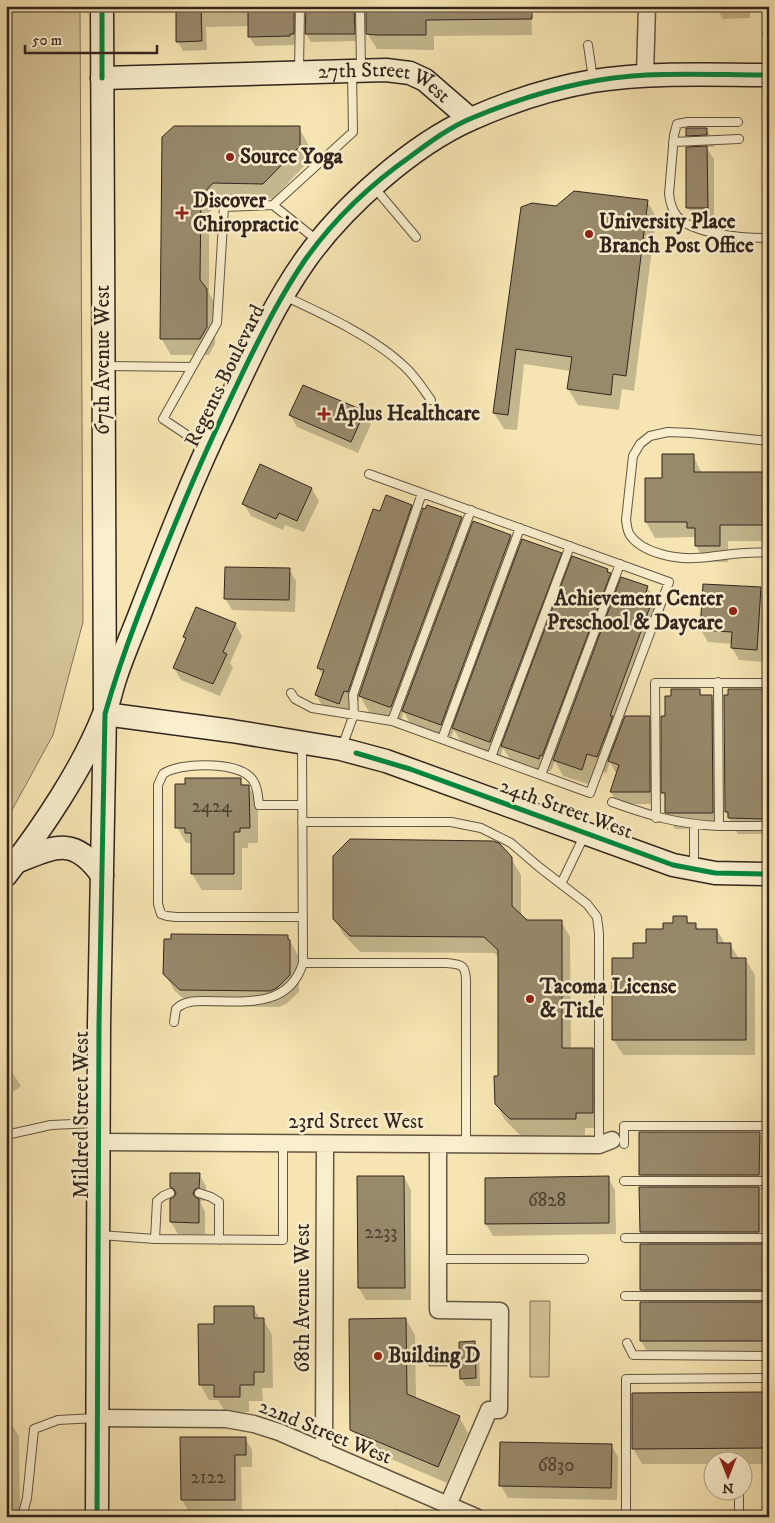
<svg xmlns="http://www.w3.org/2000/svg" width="775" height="1523" font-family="'IM FELL DW Pica',serif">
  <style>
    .green { fill: #d5c499; stroke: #84745c }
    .water { fill: #b3a480; stroke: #7f7159 }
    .shadow { fill: #0003 }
    .building { fill: #98896b; stroke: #32251e }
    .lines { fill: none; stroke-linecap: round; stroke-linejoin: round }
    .lane-casing { stroke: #635543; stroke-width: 10 }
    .street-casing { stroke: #635543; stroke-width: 19 }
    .secondary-casing { stroke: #32251e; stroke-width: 25 }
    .lane { stroke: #f9eecd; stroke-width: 8 }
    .street { stroke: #f9eecd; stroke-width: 16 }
    .secondary { stroke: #f9eecd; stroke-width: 22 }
    .cycleway-casing { stroke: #f9eecd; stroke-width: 8 }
    .cycleway { stroke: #00873e; stroke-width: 5 }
    .poi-dot { fill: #8f2418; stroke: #f9eecd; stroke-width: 2 }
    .labels { text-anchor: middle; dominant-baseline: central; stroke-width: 5; stroke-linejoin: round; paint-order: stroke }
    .number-label { font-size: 19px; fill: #4c3e31 }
    .street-label { font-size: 21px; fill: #32251e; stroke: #f9eecd }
    .poi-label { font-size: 21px; font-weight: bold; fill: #32251e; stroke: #f9eecd; text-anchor: start }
  </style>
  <rect width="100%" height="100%" fill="#f6e5b2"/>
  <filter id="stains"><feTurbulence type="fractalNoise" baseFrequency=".004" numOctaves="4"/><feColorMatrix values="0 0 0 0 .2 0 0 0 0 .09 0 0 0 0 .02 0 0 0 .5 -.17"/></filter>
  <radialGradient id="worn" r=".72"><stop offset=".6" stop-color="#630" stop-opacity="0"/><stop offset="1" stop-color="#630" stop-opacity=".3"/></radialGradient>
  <path class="green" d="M6,6H80L83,622L53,735L6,821Z
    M530,1301H550L549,1377H530Z"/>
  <path class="water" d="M428,1353H458V1366H429Z"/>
  <path class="shadow" d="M177,6H294V12L299,21L298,43H294V45L255,46L250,37L249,26L206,27L207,50L183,51L178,42Z
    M335,6H356L359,12V41L311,42L306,34L335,12Z
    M366,6H531L532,35L434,36V50L377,49L367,33Z
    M750,6V18L723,19L716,7Z
    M299,128L308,144V162L273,199H223L209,213V293L216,306L215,344L209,355H171L161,338L163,138Z
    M706,129L713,141L714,147H706L714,159V220H695L688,208L695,148L687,135Z
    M769,137V230L765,224L764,138Z
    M647,201L656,217L634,391L622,389L619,410L578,405L568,389L571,371L524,364L517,430L504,429L494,413L556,207Z
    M769,337V401L762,390Z
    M364,412L371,424L358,453L297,427L290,415Z
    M693,455L702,474H769V546H766L763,541H728V562H705L696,546L694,537L655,538L646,522L663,479Z
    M261,466L312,489L319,501L304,532L285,525L283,530L251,516L244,504Z
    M411,506L420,520L461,518L470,533L511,536L519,551L561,554L569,568L608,570L618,588L647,587L657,603L654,611L659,621L624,718H649L656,730V804H618L611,792L616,773L610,762L606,773L596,770L591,785L563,776L555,761L551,771H549L548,775L512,762L503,748L500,758L463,744L454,730L450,740L412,727L404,712L400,722L369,712L360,696L357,707L353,705L348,718L325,710L316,695L323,676L318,668L381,513Z
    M289,569L296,581L295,612L232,610L225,598Z
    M760,589L767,601L764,662L739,660L732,648V644L708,642L701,630Z
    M235,624L242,636L230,663L233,667L220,696L181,680L174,668L187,641L184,636Z
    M699,690L703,697H712L721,713L722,828L675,829L666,812V798L663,792Z
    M764,690L769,699V834H738L726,812L725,697Z
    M240,779L244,786H248L258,802V843H248V848H242V890H202L192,874V843H186L177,827Z
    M511,858L521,875V916L526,921H561L570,937L571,1049H592L601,1065V1128H585V1135H520L505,1120L496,1104L499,1078V957L494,953L360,952L344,935L334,919Z
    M686,917L690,925H695L698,930H717L725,944H730L739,959H745L755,975V1055H623L613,1039L634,959L647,944L665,930Z
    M287,936L299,957V992L286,1004L279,1007L191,1006L174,990L165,974Z
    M6,1063L21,1086L6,1097Z
    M641,1133H759L768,1149V1191H760L768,1204L769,1357H650L641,1341V1303H649L641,1290V1245H649L641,1232V1188H648L641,1175Z
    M199,1174L206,1186V1200L201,1201V1204L205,1212V1234H178L171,1222L176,1196L171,1187Z
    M404,1177L411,1190V1300H366L359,1288Z
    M608,1178L615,1190L616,1234L493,1236L486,1224Z
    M253,1307L260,1319H263L272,1335L273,1388H262L263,1401H249V1412H225L218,1400H209L200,1384L215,1326Z
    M406,1319L415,1335L416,1399L459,1417L468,1433L447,1483L361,1446L352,1430Z
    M474,1343L479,1351L480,1386H466L461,1378Z
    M769,1394V1464H742V1460H712V1464H642L633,1448Z
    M6,1421H10L19,1437L20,1517H6Z
    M182,1438H245L252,1450V1467H241L242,1512H189L182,1500Z
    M611,1445L618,1457L617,1500L508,1498L501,1486Z
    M396,1509L413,1517H392Z"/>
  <path class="building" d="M176,6H201L202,41L176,42Z
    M248,6H289V10H294V34H290V36L248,37Z
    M334,6H354L355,34H305L306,10H334Z
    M366,6H532V19L426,20V35H377L366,34Z
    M174,126H300V146L263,184L213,183L201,196L200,280L207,289V327L200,339H160L162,137Z
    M686,128H707V135L686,136Z
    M707,146L708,208H686V147Z
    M574,191L648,200L626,376L613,374L611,395L567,389L572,357L516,349L508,415L493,413L521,207L532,203L556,206Z
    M303,385L365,411L351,442L289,415Z
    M662,454H694V472H769V525H720V546H695V528H687V522H645V478H662Z
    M260,464L312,488L297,521L279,513L276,519L242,504Z
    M386,495L412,505L348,692L344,691L339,704L315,695L324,670L317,668L373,509L380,511Z
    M427,505L462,517L391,707H389L359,696L423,508L425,509Z
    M473,521L511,535L441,725L402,711Z
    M522,539L562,553L490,742H489L452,728Z
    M572,556L608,569L607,572L611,573L542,756L540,755L539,759L501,746Z
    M225,567L290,568L289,600L224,599Z
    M621,577L648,586L643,601L651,604L610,716H613L597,757L587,754L582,770L553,760Z
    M703,584L761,587L757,650L731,648L732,632L700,630Z
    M196,607L236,623L223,652L227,654L213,684L173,668L186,638L183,637Z
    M671,689H700V695H712L713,813H665V793H661V716H665V696H671Z
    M728,689H764V819L728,818V812H725L724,695H728Z
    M625,716H650V792H610L619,765L608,761Z
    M185,778H241V785H249L250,828H240V832H234V874H191V833H185V828H175V784H185Z
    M350,839L493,841L499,843L512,857V906L527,920H562V1048H593V1113H576V1119H510L495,1104L494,1076H498V950L484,937L350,936L333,919V856Z
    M673,916H687V923H696V929H717V943H731V958H746V1040H612V958H633V943H646V929H663V923H673Z
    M171,934L288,935V939L290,940V975L277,988L270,991L180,990L163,974L164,939H171Z
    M639,1132H760L759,1175H639Z
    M170,1173H200L199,1188L195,1189L193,1194L195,1197L199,1199V1223L170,1222V1199L174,1197L176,1193L174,1189L170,1187Z
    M357,1176H404L405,1288H358Z
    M609,1176V1223L485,1224V1178Z
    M639,1187H759V1232H640Z
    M640,1244H769V1290H640Z
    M640,1302H769V1341H640Z
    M214,1306H254V1318H264V1372H254V1385H240V1397H214V1385H199L198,1324H214Z
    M406,1318L407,1394L460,1416L438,1467L350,1430L349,1319Z
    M475,1341L476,1378L460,1379L459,1342Z
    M769,1392V1448L632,1449V1393Z
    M180,1437H246V1455H235V1500H181Z
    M500,1442L612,1444L611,1488L499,1486Z"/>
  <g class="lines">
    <defs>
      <path id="lane" d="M360,6L361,69
        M767,33H769
        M588,45L593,79
        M299,70L300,6
        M738,122H688L677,124L674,135L669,194C670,202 672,210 677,216C693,235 745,238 769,238
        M673,142L739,139
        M373,186L416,237
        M273,205L318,241
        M284,296C323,314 374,337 405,367C415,376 423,389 431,400
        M105,366L192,367
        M769,441L691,433L668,432L650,436L640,444L633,456L626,520C627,525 627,531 630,535C642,553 675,559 695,558C720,557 743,550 769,553
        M205,447L163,419L217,323L224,207L273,205L353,132L352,73
        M291,693L295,699L312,708L392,721L590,793L669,582L369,474
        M392,721L471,510
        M442,739L520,528
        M342,747L354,714L353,695L422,493
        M491,757L570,546
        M541,775L620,564
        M612,802C651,816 677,824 719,826L718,682
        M302,805H259C258,795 257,782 249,776C234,762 179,762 163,774L158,785V904L161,914L167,916L176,917H303
        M656,818L655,683H769
        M302,822H451L481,828L511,843L539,867L587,904L597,917L599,933V1145
        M719,826H766L769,825
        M694,866V825
        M561,884L585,834
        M303,963H446C463,964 466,966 466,982V1144
        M174,1022L176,1009C184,1001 195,1001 205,1001C243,1001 289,1009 303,963L302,745
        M6,1135L51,1125L96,1123
        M624,1144V1126H769
        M624,1181H769
        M199,1193L211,1197L219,1202V1240
        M100,1235L155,1239L283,1240V1143
        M625,1238H769
        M155,1239L157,1201L163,1196L170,1193
        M437,1259H584
        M625,1296H769
        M627,1343L633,1355L769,1356
        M739,1490V1517
        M22,1517L27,1498L34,1429L58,1420L96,1418
        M626,1517V1379L769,1378"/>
      <path id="street" d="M645,75L647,6
        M99,1142L599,1145L612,1140
        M438,1144V1310L500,1311L499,1410H489L448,1505
        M96,1418L226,1419L254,1424L279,1432L476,1517
        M324,1452L325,1144"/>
      <g id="secondary">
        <path id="s1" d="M102,78L386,70L410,73L425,80L470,119"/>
        <path d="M105,714L232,731L341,749L386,761L673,865L715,873L769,874"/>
        <path d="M16,862C56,846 74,836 102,875"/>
        <path d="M6,875C42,829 83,768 104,714C109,703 111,691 115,679C123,654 134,630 143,606C168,541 193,477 223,415C248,362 272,307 306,259C343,207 412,145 471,119C509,102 552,88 593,81C651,72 710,75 769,75"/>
        <path d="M97,1517L99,1024L105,714L102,6"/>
      </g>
    </defs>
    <use href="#lane" class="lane-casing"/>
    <use href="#street" class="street-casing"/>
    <use href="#secondary" class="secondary-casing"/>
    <use href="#lane" class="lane"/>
    <use href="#street" class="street"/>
    <use href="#secondary" class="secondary"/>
    <defs>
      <path id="cycleway" d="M102,6V78
        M356,753L410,769L673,865L715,873L769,874
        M97,1517L99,1024L105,714C125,643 154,575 182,507C201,461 222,416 243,372C262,333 281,295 305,260C334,219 371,184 411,156C430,142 450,127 472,118C527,95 586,78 646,75C686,73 728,75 769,75"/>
    </defs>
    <use href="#cycleway" class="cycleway-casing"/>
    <use href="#cycleway" class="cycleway"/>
  </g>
  <g class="poi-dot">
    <circle cx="230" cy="157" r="5"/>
    <path d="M179.5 205.5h5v5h5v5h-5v5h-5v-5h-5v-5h5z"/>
    <circle cx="589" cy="234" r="5"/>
    <path d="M321.5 406.5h5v5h5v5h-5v5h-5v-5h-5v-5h5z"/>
    <circle cx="733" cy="611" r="5"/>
    <circle cx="530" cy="999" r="5"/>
    <circle cx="378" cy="1356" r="5"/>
  </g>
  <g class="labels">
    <g class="number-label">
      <text x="212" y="806">2424</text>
      <text x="547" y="1200">6828</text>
      <text x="381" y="1232">2233</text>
      <text x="556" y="1465">6830</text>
      <text x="208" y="1477">2122</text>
    </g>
    <g class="street-label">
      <text stroke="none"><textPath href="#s1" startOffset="285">27th Street West</textPath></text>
      <text transform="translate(103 360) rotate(-90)">67th Avenue West</text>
      <text transform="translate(225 376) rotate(-64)">Regents Boulevard</text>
      <text transform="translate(566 809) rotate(20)">24th Street West</text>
      <text transform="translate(82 1115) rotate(-90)">Mildred Street West</text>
      <text x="356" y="1122">23rd Street West</text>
      <text transform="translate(303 1298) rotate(-90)">68th Avenue West</text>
      <text transform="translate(325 1432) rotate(22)">22nd Street West</text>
    </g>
    <g class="poi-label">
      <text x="240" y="157">Source Yoga</text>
      <text x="193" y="201">Discover<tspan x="193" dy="24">Chiropractic</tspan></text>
      <text x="599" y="222">University Place<tspan x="599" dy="24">Branch Post Office</tspan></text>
      <text x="335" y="414">Aplus Healthcare</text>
      <text x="723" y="599" text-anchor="end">Achievement Center<tspan x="723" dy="24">Preschool &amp; Daycare</tspan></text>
      <text x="540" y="987">Tacoma License<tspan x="540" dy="24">&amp; Title</tspan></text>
      <text x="388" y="1356">Building D</text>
    </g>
  </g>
  <rect width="775" height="1523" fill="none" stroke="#f6e5b2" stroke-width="25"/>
  <rect x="8" y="8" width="760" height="1508" fill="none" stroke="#32251e" stroke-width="2.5"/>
  <rect x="12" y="12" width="750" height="1498" fill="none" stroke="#32251e"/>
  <g transform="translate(728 1476) rotate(180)"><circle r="24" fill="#f9eecd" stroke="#a99e87"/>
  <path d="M0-4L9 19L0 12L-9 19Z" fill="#8f2418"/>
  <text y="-8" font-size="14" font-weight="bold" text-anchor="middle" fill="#32251e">N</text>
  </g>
  <path d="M25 45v8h132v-8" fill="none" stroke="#32251e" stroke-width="2.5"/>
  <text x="32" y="45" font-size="15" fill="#32251e" stroke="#f9eecd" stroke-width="4" paint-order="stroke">50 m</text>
  <rect width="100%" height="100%" filter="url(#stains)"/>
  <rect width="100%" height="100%" fill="url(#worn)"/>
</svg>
